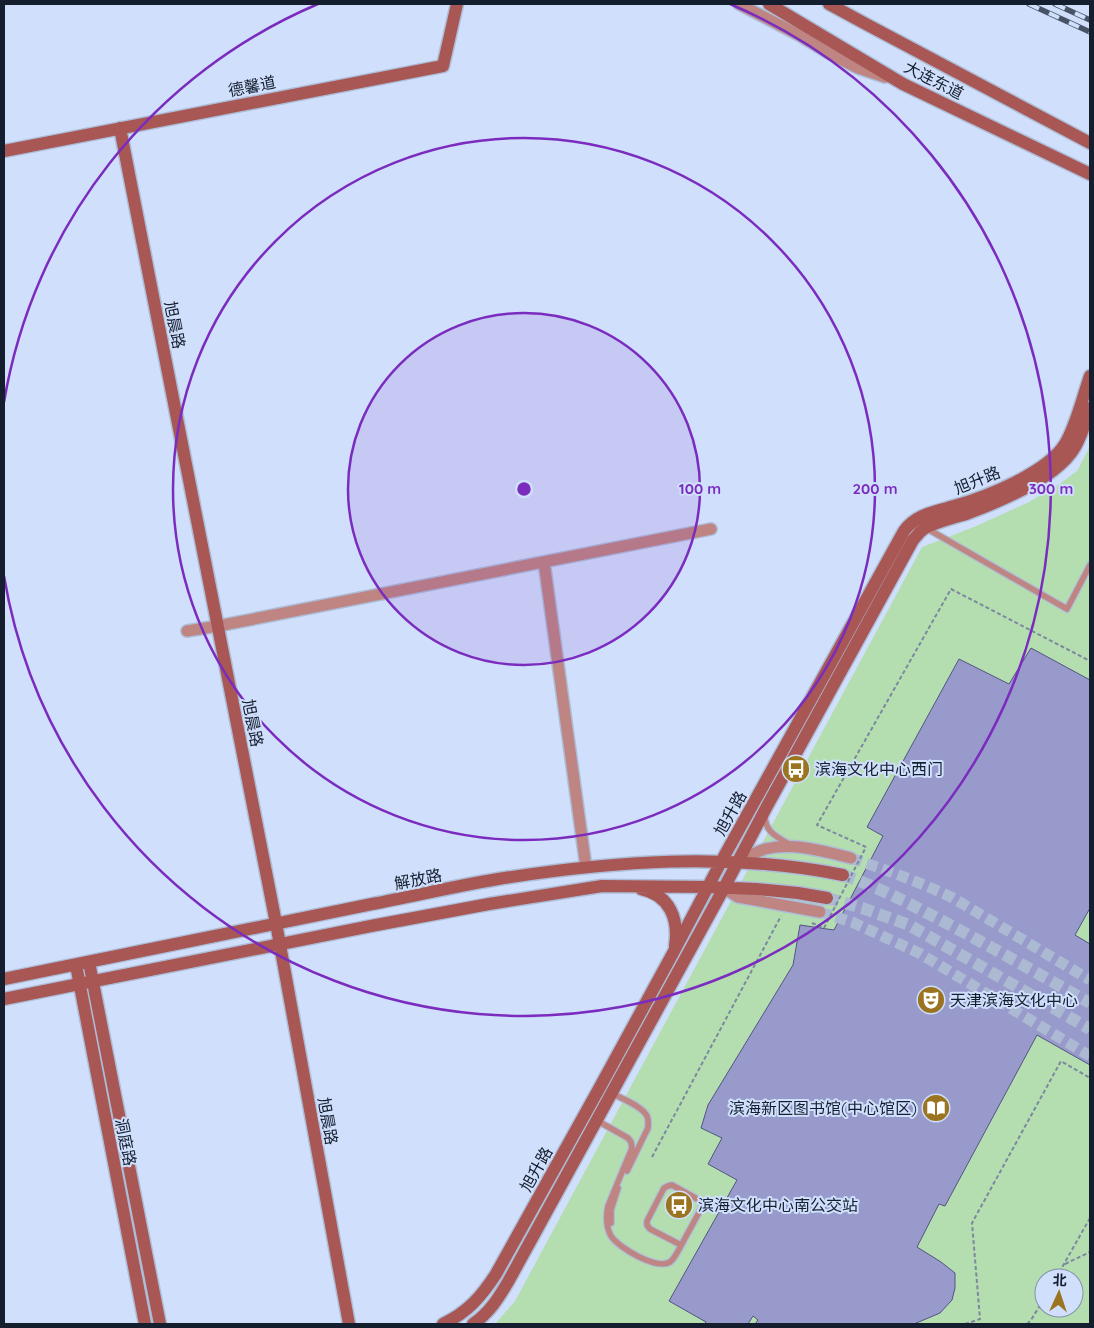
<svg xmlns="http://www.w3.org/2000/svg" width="1094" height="1328" font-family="Quicksand,'Noto Sans SC',sans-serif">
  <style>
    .green { fill: #b4deaf; fill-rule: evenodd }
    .building { fill: #989acb; stroke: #535480 }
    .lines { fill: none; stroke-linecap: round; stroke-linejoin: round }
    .street-tunnel { stroke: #abb9d3; stroke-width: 11; stroke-dasharray: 11 5.5; stroke-linecap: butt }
    .secondary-tunnel { stroke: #abb9d3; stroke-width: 12; stroke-dasharray: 12 6; stroke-linecap: butt }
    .lane-casing { stroke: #aebdd7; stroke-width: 8 }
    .street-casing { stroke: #aebdd7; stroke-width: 14 }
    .secondary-casing { stroke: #aebdd7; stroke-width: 15 }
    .path { stroke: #7c88a0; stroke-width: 2; stroke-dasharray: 4 2.5; stroke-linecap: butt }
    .lane { stroke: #be8582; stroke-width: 5.5 }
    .street { stroke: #be8582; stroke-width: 11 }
    .secondary { stroke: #a85755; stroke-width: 12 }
    .rail-casing { stroke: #485367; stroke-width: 5.5 }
    .rail { stroke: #d0e0fc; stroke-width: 4; stroke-dasharray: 11; stroke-linecap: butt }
    .path-bridge { stroke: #7c88a0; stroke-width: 2; stroke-dasharray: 4 2.5; stroke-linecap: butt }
    .ring { fill: none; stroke: #7b2cbf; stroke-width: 2.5 }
    .labels { text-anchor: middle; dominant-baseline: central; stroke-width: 4; stroke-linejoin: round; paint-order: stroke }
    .street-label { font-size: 16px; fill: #151e2f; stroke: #d0e0fc }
    .poi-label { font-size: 16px; fill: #151e2f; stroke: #d0e0fc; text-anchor: start }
    .centre { fill: #7b2cbf; stroke: #d0e0fc; stroke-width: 2.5 }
    .ring-label { font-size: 15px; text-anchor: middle; font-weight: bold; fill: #7b2cbf; stroke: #d0e0fc; stroke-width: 4; stroke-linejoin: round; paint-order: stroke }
  </style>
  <rect width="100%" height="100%" fill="#d0e0fc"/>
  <path class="green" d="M1090,446V1324H495L515,1301L922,547L974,527L1027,503L1058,485L1077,471ZM1044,1278H1074V1308H1044Z"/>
  <path class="building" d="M1031,648L1090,680V908L1075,935L1090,944V1065L1037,1035L945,1206L939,1204L917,1247L941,1262L955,1273V1288L952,1300L940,1313L914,1324H755L758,1320L753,1316L748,1324H705L706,1322L669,1301L737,1180L708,1164L722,1138L701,1128L708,1105L793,965L800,925L834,930L883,836L867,827L959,659L1009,684Z"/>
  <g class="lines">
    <path class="street-tunnel" d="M851,858C886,870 920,882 953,898L1090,980
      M820,912L852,922L919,953L1090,1056"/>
    <path class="secondary-tunnel" d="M843,875C881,888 914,906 950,925C997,950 1044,977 1090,1003
      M827,898L862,908L909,925L1090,1029"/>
    <defs>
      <path id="lane" d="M926,528L1067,609L1090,565
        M765,815C764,831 777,837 789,844
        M611,1093C621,1098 642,1106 647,1116C649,1120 648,1124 648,1128L627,1171
        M596,1120L628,1138L631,1142L632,1148L608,1206C606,1216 606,1227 611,1236C619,1248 656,1270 670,1262C673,1260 675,1256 677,1253L702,1207L701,1203L699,1200L672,1185L668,1186L664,1188L647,1221V1225L650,1229L681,1245
        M611,1223V1210L618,1188"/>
      <path id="street" d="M739,4L799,35L827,52L858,68L885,77
        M544,562L586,867
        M187,631L218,626L711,529
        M737,863C746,858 755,852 765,849C793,842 823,851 851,858
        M724,888L738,897L820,912"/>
      <path id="secondary" d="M769,4L903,84L1090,174
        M829,4L864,23L1090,143
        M120,128L276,923L349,1324
        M4,151L443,66L457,4
        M641,889C670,895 679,919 675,946
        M89,962L160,1324
        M76,965L145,1324
        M4,979C127,955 249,928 372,904C414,896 456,886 498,879C613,861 728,852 843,875
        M4,999L371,926L489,904L602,886L709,887L756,889L798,893L827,898
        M443,1324C468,1312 481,1297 496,1274L600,1087L673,953L721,862L904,531C916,514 935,512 954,506C986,497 1047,473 1065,444C1076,426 1083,396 1090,376
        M473,1324C489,1313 498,1299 508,1282L724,888L766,808L913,540L920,532L925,528C939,521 954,518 969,513C1001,501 1058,477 1075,447C1082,435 1086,421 1090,408"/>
    </defs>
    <use href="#lane" class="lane-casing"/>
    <use href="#street" class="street-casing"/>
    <use href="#secondary" class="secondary-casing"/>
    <path class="path" d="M866,847L817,825L951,589L1090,661
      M812,923L824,928
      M652,1157L781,916
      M1065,1264L1090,1252
      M1056,1278L1090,1218
      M965,1324L980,1319L972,1223L1061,1061L1090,1078
      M1027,1324L1031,1320L1044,1299"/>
    <use href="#lane" class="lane"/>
    <use href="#street" class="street"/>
    <use href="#secondary" class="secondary"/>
    <defs>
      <path id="rail" d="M1029,4L1090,32
        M1055,4L1090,20"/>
    </defs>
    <use href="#rail" class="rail-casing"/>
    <use href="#rail" class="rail"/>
    <path class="path-bridge" d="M824,928L866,847"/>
  </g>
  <circle cx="524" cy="489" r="176" fill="#7b2cbf" fill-opacity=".12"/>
  <g class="ring">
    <circle cx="524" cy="489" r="176"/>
    <circle cx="524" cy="489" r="351"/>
    <path d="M4 402A527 527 0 0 1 318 4M730 4A527 527 0 1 1 4 576"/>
  </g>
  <defs>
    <symbol id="bus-disc" viewBox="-11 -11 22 22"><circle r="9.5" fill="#9a7420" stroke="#d0e0fc"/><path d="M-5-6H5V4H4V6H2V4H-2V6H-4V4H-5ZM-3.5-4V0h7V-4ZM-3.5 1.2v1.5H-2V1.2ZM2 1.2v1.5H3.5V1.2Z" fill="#fff"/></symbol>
    <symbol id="theatre-disc" viewBox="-11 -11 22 22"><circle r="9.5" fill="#9a7420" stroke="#d0e0fc"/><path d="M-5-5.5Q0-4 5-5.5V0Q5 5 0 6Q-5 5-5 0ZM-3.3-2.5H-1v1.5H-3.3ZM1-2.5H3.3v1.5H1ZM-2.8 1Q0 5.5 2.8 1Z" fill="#fff"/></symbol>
    <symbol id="library-disc" viewBox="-11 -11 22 22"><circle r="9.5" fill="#9a7420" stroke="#d0e0fc"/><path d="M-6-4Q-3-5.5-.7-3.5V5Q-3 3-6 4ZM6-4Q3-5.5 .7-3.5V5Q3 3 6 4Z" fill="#fff"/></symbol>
  </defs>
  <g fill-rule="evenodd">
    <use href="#bus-disc" x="780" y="753" width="32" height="32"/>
    <use href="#theatre-disc" x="915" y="984" width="32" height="32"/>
    <use href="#library-disc" x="920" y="1092" width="32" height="32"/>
    <use href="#bus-disc" x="663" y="1189" width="32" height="32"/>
  </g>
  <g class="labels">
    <g class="street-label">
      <text transform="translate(934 80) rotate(27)">大连东道</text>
      <text transform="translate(252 86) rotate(-11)">德馨道</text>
      <text transform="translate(175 325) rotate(79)">旭晨路</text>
      <text transform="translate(977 480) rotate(-22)">旭升路</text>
      <text transform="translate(253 723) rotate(79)">旭晨路</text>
      <text transform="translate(730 813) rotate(-61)">旭升路</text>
      <text transform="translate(418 879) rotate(-11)">解放路</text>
      <text transform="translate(328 1121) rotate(80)">旭晨路</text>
      <text transform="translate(126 1142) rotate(79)">洞庭路</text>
      <text transform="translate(536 1169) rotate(-61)">旭升路</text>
    </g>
    <g class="poi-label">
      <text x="815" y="769">滨海文化中心西门</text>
      <text x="950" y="1000">天津滨海文化中心</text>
      <text x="917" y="1108" text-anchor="end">滨海新区图书馆(中心馆区)</text>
      <text x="698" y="1205">滨海文化中心南公交站</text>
    </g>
  </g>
  <circle cx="524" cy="489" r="8" class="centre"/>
  <g class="ring-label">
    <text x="700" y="494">100 m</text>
    <text x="875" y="494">200 m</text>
    <text x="1051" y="494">300 m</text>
  </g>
  <rect width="1094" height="1328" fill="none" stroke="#151e2f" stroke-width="10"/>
  <g transform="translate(1059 1293) rotate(3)"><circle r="24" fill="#d0e0fc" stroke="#8592aa"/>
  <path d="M0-4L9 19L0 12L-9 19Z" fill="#9a7420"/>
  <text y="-8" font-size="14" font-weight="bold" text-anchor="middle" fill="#151e2f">北</text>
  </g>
</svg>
